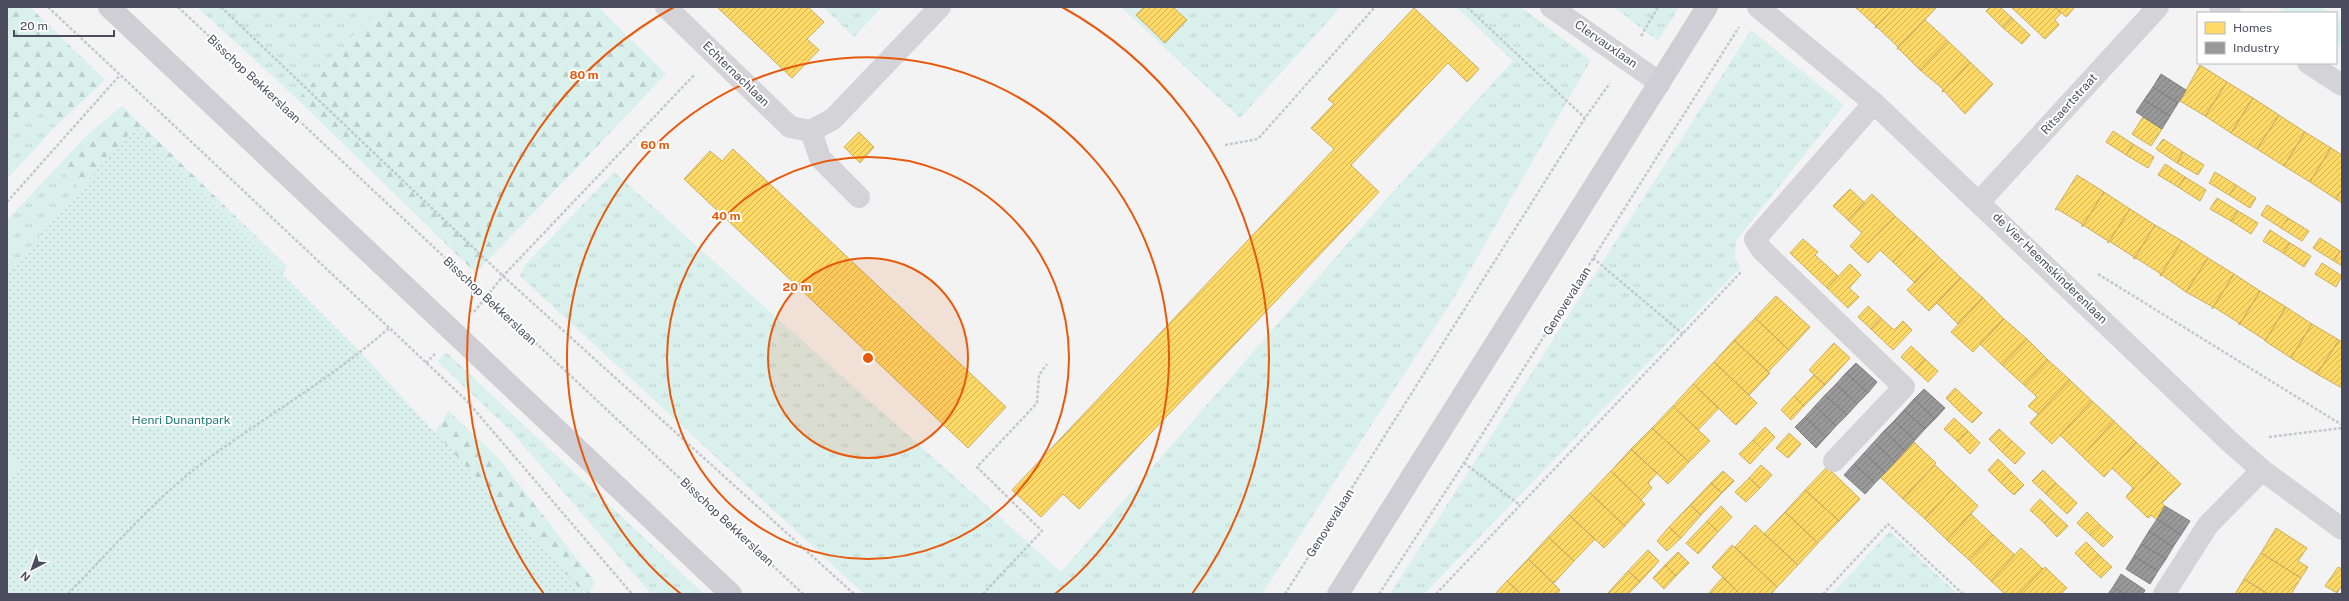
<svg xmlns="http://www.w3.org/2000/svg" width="2349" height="601" font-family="'Public Sans',sans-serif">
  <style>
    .grass { fill: url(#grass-tufts) }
    .forest { fill: url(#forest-firs) }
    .park { fill: url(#park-dots) }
    .pitch { fill: #daf0ec }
    .homes { fill: url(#homes-hatch); stroke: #c9af64 }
    .industry { fill: url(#industry-hatch); stroke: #828287 }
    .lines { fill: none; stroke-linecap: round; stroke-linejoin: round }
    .path { stroke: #c1c9cb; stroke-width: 2.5; stroke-dasharray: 3 2; stroke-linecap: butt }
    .minor { stroke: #d4d4d8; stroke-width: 22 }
    .major { stroke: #ceced4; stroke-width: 22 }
    .ring { fill: none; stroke: #e8590c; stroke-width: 2 }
    .labels { text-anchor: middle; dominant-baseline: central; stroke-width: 4; stroke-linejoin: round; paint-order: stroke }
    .street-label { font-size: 12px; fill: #4b4d5e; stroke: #fff }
    .park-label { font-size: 12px; fill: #1f7c76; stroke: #fff }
    .centre { fill: #e8590c; stroke: #fff; stroke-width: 2 }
    .ring-label { font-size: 12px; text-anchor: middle; font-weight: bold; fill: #e8590c; stroke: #fff; stroke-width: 4; stroke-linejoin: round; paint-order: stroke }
  </style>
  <defs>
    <pattern id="grass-tufts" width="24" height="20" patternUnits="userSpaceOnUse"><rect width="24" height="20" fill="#daf0ec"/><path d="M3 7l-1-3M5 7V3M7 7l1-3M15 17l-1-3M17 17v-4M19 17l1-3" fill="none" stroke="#bdcfcd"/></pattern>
    <pattern id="forest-firs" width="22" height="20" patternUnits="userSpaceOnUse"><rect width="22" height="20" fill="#daf0ec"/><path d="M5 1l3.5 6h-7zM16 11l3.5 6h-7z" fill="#bdcfcd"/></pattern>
    <pattern id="park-dots" width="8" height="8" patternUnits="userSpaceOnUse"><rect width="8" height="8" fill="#daf0ec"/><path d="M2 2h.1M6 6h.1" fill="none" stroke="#bdcfcd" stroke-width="1.8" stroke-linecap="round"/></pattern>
    <pattern id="homes-hatch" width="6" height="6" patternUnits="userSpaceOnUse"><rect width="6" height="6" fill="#ffd966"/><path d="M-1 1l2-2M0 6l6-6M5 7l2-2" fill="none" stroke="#d0b257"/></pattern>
    <pattern id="industry-hatch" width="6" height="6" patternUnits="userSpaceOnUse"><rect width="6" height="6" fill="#999"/><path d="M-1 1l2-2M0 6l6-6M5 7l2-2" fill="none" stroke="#7f7f80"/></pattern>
  </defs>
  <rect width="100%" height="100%" fill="#f3f3f3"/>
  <path class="grass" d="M197,7H378L298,100Z
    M823,7H882L854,37Z
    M1121,7H1341L1240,118Z
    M1456,7H1521L1591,60L1455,296L1262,594H864L520,276L525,265L614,172L1061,572L1390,195L1513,61Z
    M1614,7H1679L1658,41Z
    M2278,7H2321L2331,13H2287Z
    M2336,16L2342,20V48L2336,44Z
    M1751,30L1844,105L1736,241L1735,257L1740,268L1424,594H1390Z
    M33,106L56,126L7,179V135Z
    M57,167L90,197L7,288V220Z
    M446,352L704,594H651L510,430L437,361Z
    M1890,531L1958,594H1832Z"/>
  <path class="forest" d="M7,7H30L105,80L56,126L33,106L7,135Z
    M378,7H598L666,74L476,273L298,100Z
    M122,106L287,266L271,298L90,198L57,167L85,137Z
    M449,411L500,460L595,582L589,594H545L431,438Z"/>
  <path class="park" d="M135,127L361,353L585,594H7V274Z"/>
  <path class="pitch" d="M7,450L23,464L7,482Z"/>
  <path class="homes" d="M717,7H808L824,22L807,39L819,50L792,78Z
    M1144,7H1173L1187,20L1165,43L1136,15Z
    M1855,7H1895L1875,28L1876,26Z
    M1895,7L1936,8L1897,49L1898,47L1877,27L1875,28Z
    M1990,7H2000L2012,18L2003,28L1986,11Z
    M2011,7H2055L2061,13L2055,20L2059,25L2045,39Z
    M2055,7H2075L2066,17Z
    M1414,8L1479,69L1467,82L1448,63L1351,165L1379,192L1079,509L1063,494L1041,517L1012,490L1334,149L1311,128L1334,104L1328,99Z
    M2012,18L2030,35L2022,44L2003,28Z
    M1925,20L1948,41L1920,70L1899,49H1897Z
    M1948,41L1970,62L1942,92L1943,89L1920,70Z
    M1970,62L1993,84L1965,114L1944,91L1942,92Z
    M2200,65L2227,82L2205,116L2180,101Z
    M2227,82L2253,98L2231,133L2205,116Z
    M2253,98L2279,115L2257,149L2231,133Z
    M2279,115L2305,132L2284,166L2257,149Z
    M2143,117L2162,129L2151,146L2132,134Z
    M2113,131L2133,144L2126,155L2106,142Z
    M859,132L874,147L860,163L844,147Z
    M2305,132L2331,148L2310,182L2284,166Z
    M2163,139L2183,152L2177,163L2156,149Z
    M2133,144L2154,157L2148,168L2126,155Z
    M2331,148L2342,155V189L2336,199L2310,182Z
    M733,149L1006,407L968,448L684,179L710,151L722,161Z
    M2183,152L2204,165L2198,175L2177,163Z
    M2165,164L2185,177L2178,187L2158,175Z
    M2215,172L2236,185L2229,195L2209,183Z
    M2077,175L2104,192L2082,227V224L2057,209L2055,210Z
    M2185,177L2206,190L2200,201L2178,187Z
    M2236,185L2256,198L2250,208L2229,195Z
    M1850,189L1865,203L1848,220L1833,206Z
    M2342,189V203L2336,199Z
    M2104,192L2130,209L2108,243V241L2083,225L2082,227Z
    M1872,194L1895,216L1858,254L1850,246L1862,233L1848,220Z
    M2217,198L2238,211L2231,221L2210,209Z
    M2267,205L2288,218L2281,228L2261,215Z
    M2130,209L2155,225L2134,259V257L2109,241L2108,243Z
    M2238,211L2258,223L2251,234L2231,221Z
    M1895,216L1917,236L1893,262L1880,250L1868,263L1858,254Z
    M2288,218L2309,231L2302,241L2281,228Z
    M2155,225L2182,241L2160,276L2161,274L2136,258L2134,259Z
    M2270,230L2290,243L2283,253L2263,241Z
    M1917,236L1939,257L1915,283L1893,262Z
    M2320,238L2340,251L2334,261L2313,248Z
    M1803,239L1818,252L1815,255L1838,276L1827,288L1790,253Z
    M2182,241L2208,258L2186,292L2162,275L2160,276Z
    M2290,243L2311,256L2304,267L2283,253Z
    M2340,251L2342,252V266L2334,261Z
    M1939,257L1961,278L1929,311L1907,290Z
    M2208,258L2234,274L2212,309L2213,307L2186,292Z
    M2322,263L2342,276L2336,287L2315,274Z
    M1850,264L1861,275L1849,288L1859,297L1848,308L1827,288Z
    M2234,274L2260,291L2239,325V323L2214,307L2212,309Z
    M1961,278L1983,298L1958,324L1937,303Z
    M2260,291L2286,307L2265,341V340L2240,324Z
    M1776,296L1810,327L1789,350L1755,318Z
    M1983,298L2004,319L1973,352L1951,332Z
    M1868,306L1881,318L1871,329L1858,317Z
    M2286,307L2312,324L2291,358L2265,341Z
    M1755,318L1789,350L1768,372L1734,340Z
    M1881,318L1894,330L1903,321L1912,330L1893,350L1871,329Z
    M2004,319L2027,339L2002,365L1980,344Z
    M2312,324L2339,340L2317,374L2291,358Z
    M2027,339L2048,360L2024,385L2002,365Z
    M1734,340L1770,373L1749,395L1714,362Z
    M2339,340L2342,342V388L2317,374Z
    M1834,343L1850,358L1825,385L1809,370Z
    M1911,346L1925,359L1915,370L1901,357Z
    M1925,359L1938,371L1928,382L1915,370Z
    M2048,360L2070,380L2038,414L2028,406L2037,397L2024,385Z
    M1714,362L1757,403L1736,425L1693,384Z
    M1814,375L1825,385L1804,406L1794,396Z
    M2070,380L2092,401L2052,444L2030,423Z
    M1693,384L1719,408L1698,430L1673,406Z
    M1955,388L1969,401L1959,411L1946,398Z
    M1794,396L1804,406L1791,420L1781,410Z
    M1969,401L1982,413L1972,423L1959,411Z
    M2092,401L2114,421L2082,456L2060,435Z
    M1673,406L1710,441L1689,462L1652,428Z
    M1954,418L1968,431L1957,441L1944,429Z
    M2114,421L2136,442L2104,477L2082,456Z
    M1765,427L1775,437L1763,450L1753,440Z
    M1652,428L1689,462L1668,484L1631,449Z
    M1999,429L2012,441L2002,452L1989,439Z
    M1968,431L1980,443L1970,454L1957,441Z
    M1789,433L1801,444L1788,458L1776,448Z
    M1753,440L1763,450L1750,464L1739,454Z
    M2012,441L2025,453L2015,464L2002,452Z
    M1914,442L1936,463L1903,499L1880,477Z
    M2136,442L2158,462L2126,497L2133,488L2112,468Z
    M1631,449L1657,473L1648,483L1652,488L1641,500L1611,471Z
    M1998,459L2011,472L2001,483L1988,470Z
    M2158,462L2181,484L2162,503L2165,506L2157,520L2151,515L2148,518L2126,497Z
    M1761,465L1772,475L1760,488L1749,478Z
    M1935,465L1956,485L1925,519L1903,499Z
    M1827,467L1860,499L1839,521L1805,490Z
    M2043,470L2056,483L2046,494L2032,481Z
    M1611,471L1645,504L1625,526L1590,493Z
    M1723,471L1734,481L1722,493L1711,483Z
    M2011,472L2024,485L2014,495L2001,483Z
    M1749,478L1760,488L1746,502L1735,492Z
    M1711,483L1722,493L1701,515L1690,505Z
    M2056,483L2077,503L2067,514L2046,494Z
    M1956,485L1978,506L1947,540L1925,519Z
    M1805,490L1839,521L1818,543L1785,512Z
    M1590,493L1625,526L1604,548L1569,515Z
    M2040,499L2054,513L2044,523L2030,510Z
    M1690,505L1701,515L1681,538L1669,527Z
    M1721,506L1732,517L1718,532L1707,521Z
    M1785,512L1818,543L1798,565L1764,534Z
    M2087,512L2100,525L2090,535L2077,523Z
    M2054,513L2068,526L2057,537L2044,523Z
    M1971,514L1993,535L1969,560L1947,540Z
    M1569,515L1595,539L1574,561L1548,537Z
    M1707,521L1718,532L1698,554L1686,543Z
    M1755,525L1798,565L1777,587L1735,547Z
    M2100,525L2113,537L2103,547L2090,535Z
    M1669,527L1681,538L1667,551L1657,541Z
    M2276,528L2307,548L2298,561L2308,567L2301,578L2261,553Z
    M1993,535L2015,555L1991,581L1969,560Z
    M1548,537L1574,561L1554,583L1528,559Z
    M2086,542L2099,555L2088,566L2075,553Z
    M1732,545L1777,587L1771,594H1740L1712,567Z
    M2021,548L2043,569L2019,594H2005L1991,581Z
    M1648,550L1659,561L1640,582L1628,571Z
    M1678,552L1689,563L1676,576L1665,565Z
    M2261,553L2301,578L2291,594H2268L2244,579Z
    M2099,555L2112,567L2101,578L2088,566Z
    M1528,559L1560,590L1557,594H1521L1507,581Z
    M1665,565L1676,576L1664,589L1653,578Z
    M2045,567L2067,588L2061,594H2019Z
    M2338,567L2342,569V585L2337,593L2325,586Z
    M1628,571L1640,582L1628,594H1609L1608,593Z
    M1723,577L1740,594H1708Z
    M2244,579L2268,594H2235Z
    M1507,581L1521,594H1495Z"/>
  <path class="industry" d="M2161,74L2186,90L2178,103L2153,87Z
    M2153,87L2178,103L2170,116L2144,100Z
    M2144,100L2170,116L2162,129L2136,112Z
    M1856,363L1877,382L1868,393L1846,373Z
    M1846,373L1868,393L1857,404L1836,384Z
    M1836,384L1857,404L1847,415L1825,395Z
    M1924,389L1945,408L1935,419L1914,399Z
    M1825,395L1847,415L1836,426L1815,406Z
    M1914,399L1935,419L1925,429L1904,410Z
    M1815,406L1836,426L1826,437L1805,417Z
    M1904,410L1925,429L1915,440L1894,421Z
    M1805,417L1826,437L1816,448L1795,427Z
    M1894,421L1915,440L1905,451L1884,431Z
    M1884,431L1905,451L1895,462L1874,442Z
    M1874,442L1895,462L1885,473L1864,453Z
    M1864,453L1885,473L1875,483L1854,464Z
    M1854,464L1875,483L1865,494L1844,475Z
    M2165,506L2190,521L2181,535L2157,519Z
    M2157,519L2181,535L2173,547L2149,531Z
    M2149,531L2173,547L2166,559L2141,544Z
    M2141,544L2166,559L2158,571L2134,556Z
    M2134,556L2158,571L2150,584L2126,569Z
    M2121,574L2145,590L2143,594H2125L2113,587Z
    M2113,587L2125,594H2108Z"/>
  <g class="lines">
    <path class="path" d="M48,7L467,401L632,594
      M178,7L803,594
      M221,7L503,276L854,594
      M1467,7L1585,118
      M1641,36L1658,7
      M1225,145L1258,139L1375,7
      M7,202L120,75
      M1593,258L1683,334
      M2098,274L2342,425
      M474,312L503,276L695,74
      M426,363L435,354
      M2269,437L2342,428
      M1464,463L1520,505
      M68,594C112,549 154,499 205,461C266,416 332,378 389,328
      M983,594L1042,531L977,467L1037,403L1039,375L1047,364
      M1285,594L1585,118L1610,83
      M1379,594L1464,463L1739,27
      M1436,594L1742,271
      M1823,594L1888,524L1963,594"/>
    <path class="minor" d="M666,7L790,127L811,131L833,119L940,7
      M1551,7L1660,83
      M1758,7L1874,103L2230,442L2262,470L2342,529
      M2220,7L2230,13
      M2308,63L2342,85
      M811,131L820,158L859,197
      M1980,201L2158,7
      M1834,461L1904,387L1762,250L1755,239L1874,103
      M2164,594L2208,525L2262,470"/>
    <path class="major" d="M109,7L731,594
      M1338,594L1707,7"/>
  </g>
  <circle cx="868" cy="358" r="100" fill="#e8590c" fill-opacity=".12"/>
  <g class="ring">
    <circle cx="868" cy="358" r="100"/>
    <circle cx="868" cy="358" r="201"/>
    <path d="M681 594A301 301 0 1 1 1055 594"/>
    <path d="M544 594A401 401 0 0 1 674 7M1062 7A401 401 0 0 1 1192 594"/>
  </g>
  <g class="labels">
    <g class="street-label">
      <text transform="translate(1606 44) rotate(35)">Clervauxlaan</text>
      <text transform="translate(736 74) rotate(44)">Echternachlaan</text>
      <text transform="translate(254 79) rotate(43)">Bisschop Bekkerslaan</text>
      <text transform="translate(2069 104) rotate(-48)">Ritsaertstraat</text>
      <text transform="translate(2050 268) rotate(44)">de Vier Heemskinderenlaan</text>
      <text transform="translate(490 301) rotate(43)">Bisschop Bekkerslaan</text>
      <text transform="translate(1567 301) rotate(-58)">Genovevalaan</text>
      <text transform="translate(727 522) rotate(43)">Bisschop Bekkerslaan</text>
      <text transform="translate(1330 523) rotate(-58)">Genovevalaan</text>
    </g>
    <g class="park-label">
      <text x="181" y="420">Henri Dunantpark</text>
    </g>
  </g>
  <circle cx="868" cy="358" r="6" class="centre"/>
  <g class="ring-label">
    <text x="584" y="79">80 m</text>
    <text x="655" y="149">60 m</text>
    <text x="726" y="220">40 m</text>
    <text x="797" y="291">20 m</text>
  </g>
  <rect width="2349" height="601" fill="none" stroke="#4b4d5e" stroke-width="16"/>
  <rect x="2197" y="12" width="140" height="52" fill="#ffffff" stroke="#b7b8bf"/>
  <rect x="2205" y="22" width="20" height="12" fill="#ffd966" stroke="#b7b8bf"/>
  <text x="2233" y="32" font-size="12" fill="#4b4d5e">Homes</text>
  <rect x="2205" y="42" width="20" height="12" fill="#999999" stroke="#b7b8bf"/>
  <text x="2233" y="52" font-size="12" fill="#4b4d5e">Industry</text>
  <g transform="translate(32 569) rotate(221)" stroke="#ffffff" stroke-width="3" paint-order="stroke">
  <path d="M0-3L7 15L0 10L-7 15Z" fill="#4b4d5e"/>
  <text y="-6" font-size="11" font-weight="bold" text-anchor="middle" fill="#4b4d5e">N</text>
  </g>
  <path d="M14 30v6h100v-6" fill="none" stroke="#4b4d5e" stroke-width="2"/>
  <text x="20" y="30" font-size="12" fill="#4b4d5e" stroke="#ffffff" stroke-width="3" paint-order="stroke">20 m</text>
</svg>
